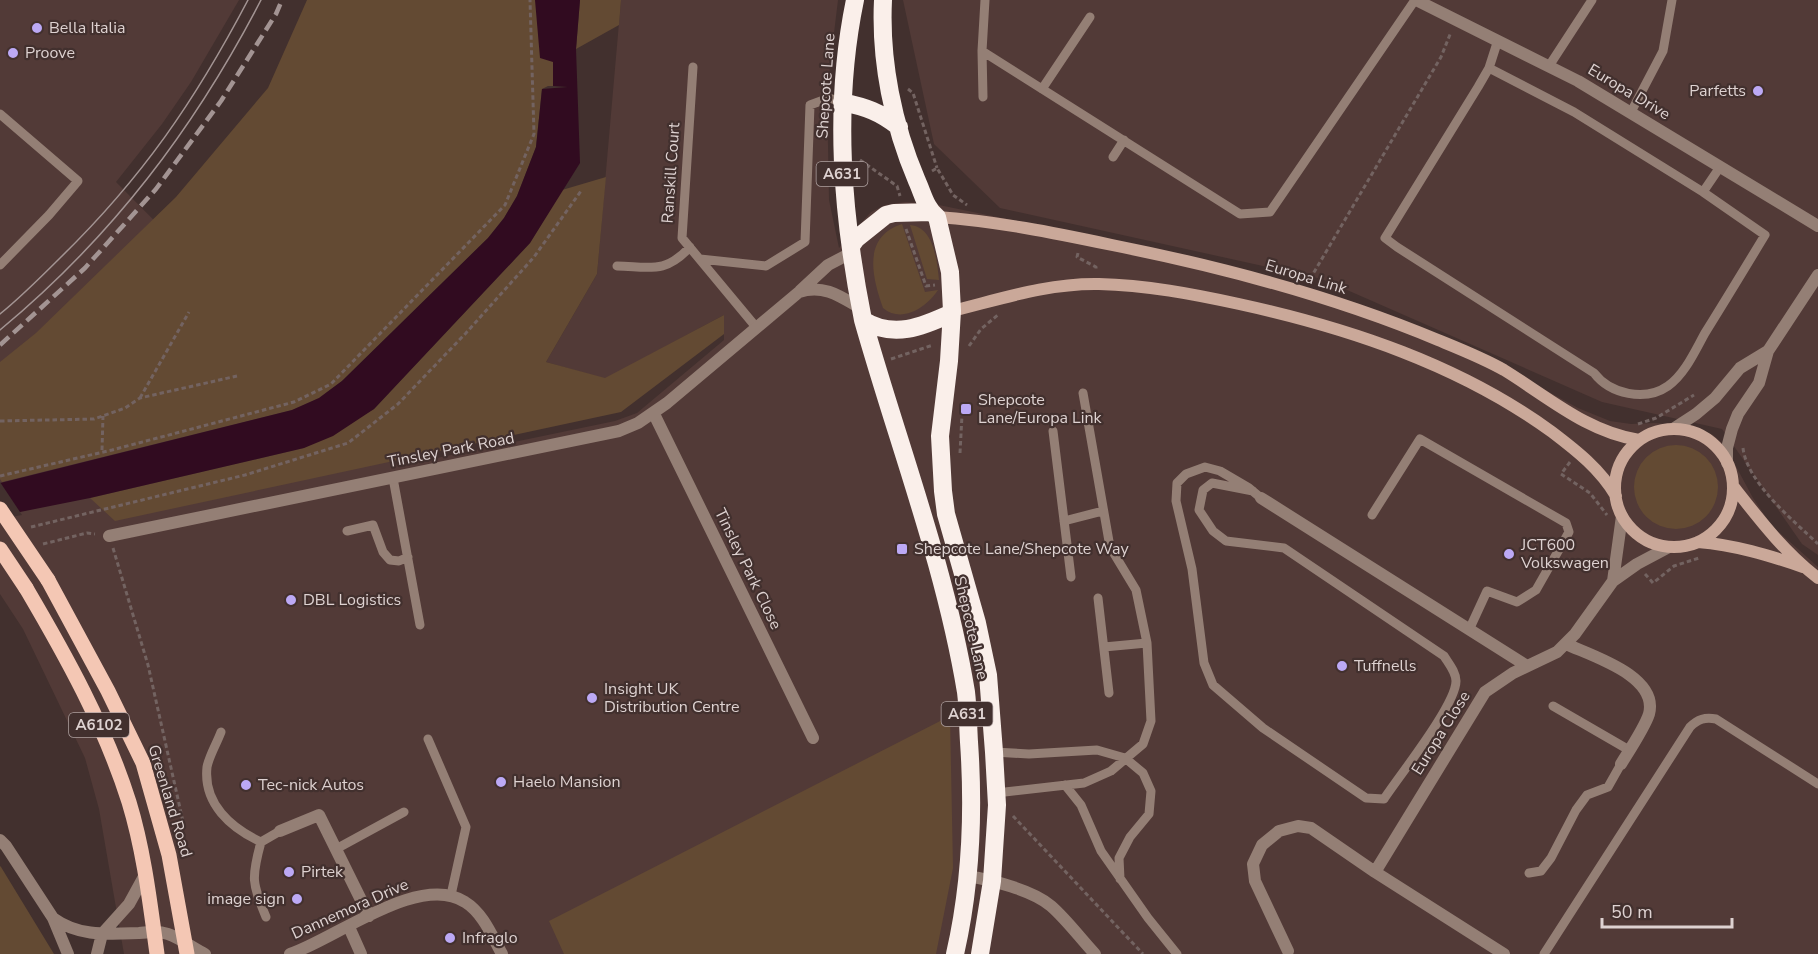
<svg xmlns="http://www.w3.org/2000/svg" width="1818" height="954" font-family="'Nunito Sans',sans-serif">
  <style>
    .built { fill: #523a37 }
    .green { fill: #634a33 }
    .water { fill: #310b20 }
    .pier { fill: #42302e }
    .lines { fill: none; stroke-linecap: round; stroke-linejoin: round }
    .path { stroke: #736361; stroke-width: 3; stroke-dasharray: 4.5 3; stroke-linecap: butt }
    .lane { stroke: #947f75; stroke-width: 9 }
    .street { stroke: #947f75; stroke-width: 12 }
    .secondary { stroke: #caa899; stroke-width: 12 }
    .primary { stroke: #f4c7b4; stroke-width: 15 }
    .highway { stroke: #faefea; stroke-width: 18 }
    .tram { stroke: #a39493; stroke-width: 1.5 }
    .rail { stroke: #a39493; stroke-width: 4.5; stroke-dasharray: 12 6; stroke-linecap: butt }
    .primary-bridge { stroke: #f4c7b4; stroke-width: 15 }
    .poi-dot { fill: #bca9f5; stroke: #42302e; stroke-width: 2 }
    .labels { text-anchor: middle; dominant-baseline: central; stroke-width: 4.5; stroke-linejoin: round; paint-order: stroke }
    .shield { fill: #42302e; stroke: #afa1a0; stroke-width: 1.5 }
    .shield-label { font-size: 15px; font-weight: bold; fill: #ded2d1 }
    .poi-label { font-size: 16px; fill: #ded2d1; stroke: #42302e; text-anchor: start }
    .street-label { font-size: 16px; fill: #ded2d1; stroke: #42302e }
  </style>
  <rect width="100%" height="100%" fill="#42302e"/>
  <path class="built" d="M0,0H239L191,82L162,124L116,182L398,466L615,421L637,413L724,340V315L605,379L546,362L597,274L621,0H838L827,91L829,200L839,248L871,212L885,205L906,202L934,204L1109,240L1246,273L1491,360L1578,408L1610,421L1631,424L1655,423L1691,426L1713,435L1725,446L1753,498L1772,526L1818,567V954H124L99,809L85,758L23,629L0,594Z
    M903,0H1818V555L1802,544L1722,429L1602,402L1322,279L1000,208L934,144Z"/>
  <path class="green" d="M307,0H537L554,62L553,86H548L542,89L536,147L517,196L504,218L488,238L342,381L319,398L292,410L2,482L0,479V362L36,333L176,197L268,88Z
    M580,0H621L619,25L576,49Z
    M606,177L597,274L546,362L605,378L724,315V334L621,412L115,521L90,498L304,448L374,409L530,243L562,190Z
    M902,224L925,292L938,290C927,307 902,324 883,308C872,277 862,237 902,224Z
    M910,225C934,227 937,261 939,280L927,279Z
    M1634 487a42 42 0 1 1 84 0a42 42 0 1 1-84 0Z
    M950,716L953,868L936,954H564L549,921Z
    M0,866L1,867L54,954H0Z"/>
  <path class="water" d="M535,0H580L576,49L580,163L530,243L374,409L333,436L304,448L90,498L0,516V483L292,410L319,398L342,381L488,238L504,218L517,196L536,147L542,89L568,87L553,86V62L540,58Z"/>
  <path class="pier" d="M0,482L22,515L0,519Z"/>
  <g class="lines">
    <path class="path" d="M908,89L913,93L937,168
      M860,160L897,186L900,196
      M932,171L937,168L953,195L967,205
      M906,229L926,286L935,285
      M1078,253L1077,257L1096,267V271
      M1310,279L1441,57L1451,32
      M969,346L981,329L999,314
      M891,359L933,345
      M140,398L189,312
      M0,421L94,419L125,408L140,398L237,376
      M1638,424L1656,418L1694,395
      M1743,448C1747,483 1794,521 1818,544
      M102,450L103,416
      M960,453L962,415
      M1570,462L1561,474L1590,493L1607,515
      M0,476L112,450L294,402L331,384L505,205L534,134L530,0
      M31,527L245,475L348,443L398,404L466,333L534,257L581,191
      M43,544L87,533L95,534
      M113,548L148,665L184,826L181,837
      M1645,574L1653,583L1674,566L1699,558
      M1013,816L1143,954"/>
    <path class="lane" d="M982,51L1240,214L1270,212L1415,0
      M1549,66L1592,0
      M693,67L682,238L756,327
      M1489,68L1574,112L1703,192L1765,235C1745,268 1725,301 1705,333C1695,351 1685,374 1668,386C1645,402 1610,394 1594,373L1397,247L1385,238L1478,87L1489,68L1498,40
      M1042,89L1090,17
      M983,97L982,51L985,0
      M1631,112L1663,51L1672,0
      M0,114L78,181L49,215L0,265
      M1113,157L1124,140
      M1703,192L1720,167
      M700,259L766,266L805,242L810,105L829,98L842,102
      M617,266C651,267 665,274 690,247
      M1053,431L1071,577
      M393,478L420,625
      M1253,491L1212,483L1203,490L1199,510L1213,531L1226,541L1284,548L1444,656C1449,664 1456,672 1456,681C1456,705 1399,776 1384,799L1366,798L1263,728L1213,685L1204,663L1192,569L1176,501L1177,483L1186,474L1205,467L1220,471L1249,488L1261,498
      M1372,515L1420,439L1566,523L1569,532L1536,590L1517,602L1487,591L1469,630
      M1064,521L1103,511
      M347,531L373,525L383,552L390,560L399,561L408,557
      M1098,598L1109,693
      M1104,647L1147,643
      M1553,706L1629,750
      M221,732C217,743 209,756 207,767C203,804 231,828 261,842
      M428,739L466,827L451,895
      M994,752L1029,754L1097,750L1125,758L1143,773L1151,791L1149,814L1130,837L1119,858L1120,879
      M1065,785L1081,805L1101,851L1148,918L1177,954
      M996,793L1084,783L1111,771L1143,744L1151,721L1147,643L1136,590L1110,547L1083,393
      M336,849L404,812
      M1529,873L1541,871L1551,858L1576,810L1587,795L1608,787L1621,764
      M266,917C252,883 251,878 261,842L280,831
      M1544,954L1690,727C1698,719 1705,717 1716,719L1818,784"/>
    <path class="street" d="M1416,0L1578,81L1818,226
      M800,291L828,265L851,253
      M654,414L813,738
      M1673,429L1696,414L1715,398L1740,368L1768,351
      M1727,463V448L1732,429L1738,414L1759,383L1768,351L1818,275
      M1261,498L1527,666
      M109,536L619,431L638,423L667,403L799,292C823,284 840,296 860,308
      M1613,581L1622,516
      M1566,644C1592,656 1659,676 1649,714C1645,727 1629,751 1621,764
      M280,831L319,815L369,916
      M0,840L6,846L53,918L68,954
      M1375,872L1485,692L1513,673L1557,652L1575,634L1613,581L1637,564L1669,547
      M968,876C991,880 1033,890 1051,906C1067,920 1080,938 1095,954
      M53,918C79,937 108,934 139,933C149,932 159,931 168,934C180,938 193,948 205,954
      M349,927L361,954
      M1288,951L1255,881L1253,864L1262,845L1279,831L1298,826L1311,828L1375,872L1504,954
      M97,954L102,934L129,904L146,873
      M290,954C335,939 420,872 465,902C483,913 492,936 502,954"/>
    <path class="secondary" d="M937,217C996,221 1055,233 1112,245C1223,267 1333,296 1438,340C1460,349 1483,358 1504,370C1548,397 1587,432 1639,440
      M952,311C1001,299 1048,283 1099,284C1146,285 1193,294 1239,304C1349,328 1460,365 1552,432C1577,451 1600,469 1616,496
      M1615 488a59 59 0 1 1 118 0a59 59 0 1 1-118 0Z
      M1733,486C1759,519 1784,552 1818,578
      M1698,542C1735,545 1768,555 1803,567"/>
    <path class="primary" d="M48,580L108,691L143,763L169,855L187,954
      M26,588C66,656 105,726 129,802C144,851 150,903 157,954"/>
    <path class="highway" d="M855,0C833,106 842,215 863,320C898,444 945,565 966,692C968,708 968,726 969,742C974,814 971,884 955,954
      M883,0C880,61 893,125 917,181C923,194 926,209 937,217L950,272L952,311L949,361L940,436L943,491L946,514L977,623L988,675L994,752L997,805L992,881L980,954
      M842,102C866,107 880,112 899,127
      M851,246L856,239L886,215L894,213L930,212
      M863,320C893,339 922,327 952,313"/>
    <path class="tram" d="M0,314C21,297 41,277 60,258C142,178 195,101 248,0
      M0,330C112,237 194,129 261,0"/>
    <path class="rail" d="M0,345L85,268L156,189L221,101L276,14L282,0"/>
    <path class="primary-bridge" d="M0,509L48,580
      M0,549L26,588"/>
  </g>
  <g class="poi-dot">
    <circle cx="37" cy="28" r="6"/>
    <circle cx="13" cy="53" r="6"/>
    <circle cx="1758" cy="91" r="6"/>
    <rect x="960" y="403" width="12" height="12" rx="3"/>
    <rect x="896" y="543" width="12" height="12" rx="3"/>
    <circle cx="1509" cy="554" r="6"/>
    <circle cx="291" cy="600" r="6"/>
    <circle cx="1342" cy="666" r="6"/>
    <circle cx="592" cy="698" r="6"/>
    <circle cx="501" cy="782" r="6"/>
    <circle cx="246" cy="785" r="6"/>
    <circle cx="289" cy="872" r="6"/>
    <circle cx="297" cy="899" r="6"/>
    <circle cx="450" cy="938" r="6"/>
  </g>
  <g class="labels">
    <g class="shield">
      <rect x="816.5" y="162" width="51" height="24" rx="4.5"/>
      <rect x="941.5" y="702" width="51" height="24" rx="4.5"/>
      <rect x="69" y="713" width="60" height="24" rx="4.5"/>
    </g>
    <g class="shield-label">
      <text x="842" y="174">A631</text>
      <text x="967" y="714">A631</text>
      <text x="99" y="725">A6102</text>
    </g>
    <g class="poi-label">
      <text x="49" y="28">Bella Italia</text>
      <text x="25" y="53">Proove</text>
      <text x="1746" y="91" text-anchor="end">Parfetts</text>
      <text x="978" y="400">Shepcote<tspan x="978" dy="18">Lane/Europa Link</tspan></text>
      <text x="1521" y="545">JCT600<tspan x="1521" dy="18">Volkswagen</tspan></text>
      <text x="914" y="549">Shepcote Lane/Shepcote Way</text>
      <text x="303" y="600">DBL Logistics</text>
      <text x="1354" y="666">Tuffnells</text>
      <text x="604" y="689">Insight UK<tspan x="604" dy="18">Distribution Centre</tspan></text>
      <text x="513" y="782">Haelo Mansion</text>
      <text x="258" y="785">Tec-nick Autos</text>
      <text x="301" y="872">Pirtek</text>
      <text x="285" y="899" text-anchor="end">image sign</text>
      <text x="462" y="938">Infraglo</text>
    </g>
    <g class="street-label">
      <text transform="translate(826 86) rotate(-86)">Shepcote Lane</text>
      <text transform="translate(1629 92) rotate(31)">Europa Drive</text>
      <text transform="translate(671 173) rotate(-86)">Ranskill Court</text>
      <text transform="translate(1306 277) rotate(17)">Europa Link</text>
      <text transform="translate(451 450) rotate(-11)">Tinsley Park Road</text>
      <text transform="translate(748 569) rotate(64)">Tinsley Park Close</text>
      <text transform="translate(971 628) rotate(77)">Shepcote Lane</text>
      <text transform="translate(1441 733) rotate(-58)">Europa Close</text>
      <text transform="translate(170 801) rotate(73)">Greenland Road</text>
      <text transform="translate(350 909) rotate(-24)">Dannemora Drive</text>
    </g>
  </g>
  <path d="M1602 918v9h130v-9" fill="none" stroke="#ded2d1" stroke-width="3"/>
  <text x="1611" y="918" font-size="18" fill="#ded2d1" stroke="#42302e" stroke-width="4.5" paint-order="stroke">50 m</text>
</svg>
